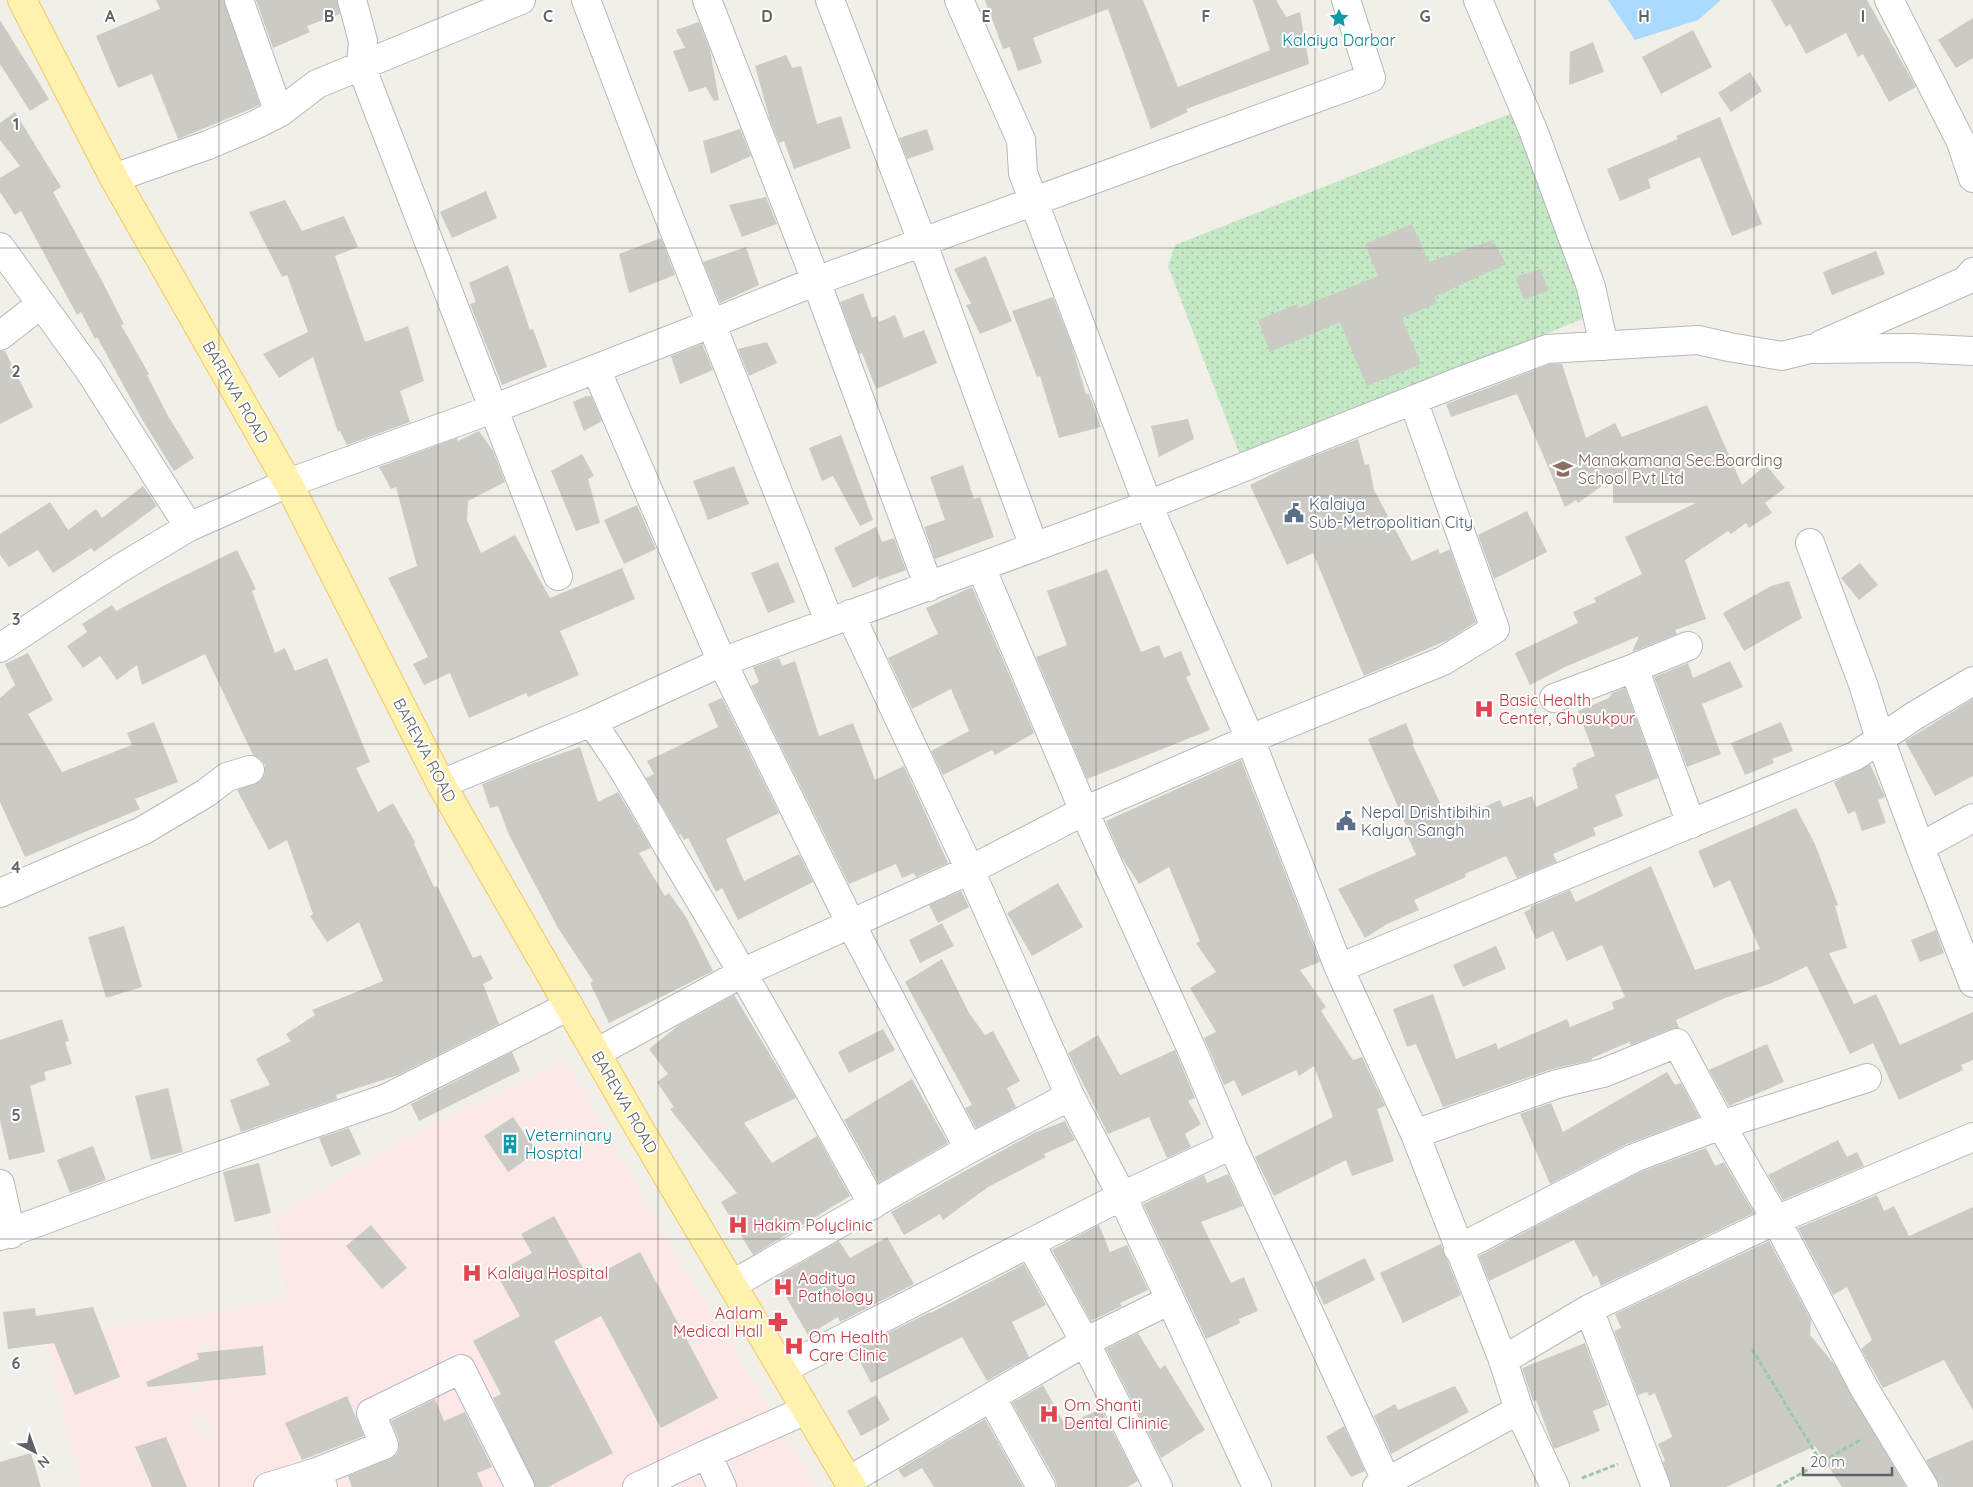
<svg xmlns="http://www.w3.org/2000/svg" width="1973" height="1487" font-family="Quicksand,sans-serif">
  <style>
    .medical { fill: #fce8e6; fill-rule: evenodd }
    .grass { fill: url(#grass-dots) }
    .water { fill: #aadaff }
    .building { fill: #cccac5 }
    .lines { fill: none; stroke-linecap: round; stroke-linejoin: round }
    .minor-casing { stroke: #b5b8bc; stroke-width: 30 }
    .major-casing { stroke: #f2c960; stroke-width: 30 }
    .path { stroke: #9cc7a9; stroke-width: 3; stroke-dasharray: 5 2.5; stroke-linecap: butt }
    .minor { stroke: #fff; stroke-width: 28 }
    .major { stroke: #fff2af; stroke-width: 28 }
    .grid { fill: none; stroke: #5f6368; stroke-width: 1; stroke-opacity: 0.55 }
    .labels { text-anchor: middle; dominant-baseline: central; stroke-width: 4; stroke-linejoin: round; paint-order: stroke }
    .culture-label { font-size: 16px; fill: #0d838f; stroke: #fff }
    .street-label { font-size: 16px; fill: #5f6368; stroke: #fff }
    .education-label { font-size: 16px; fill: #785e54; stroke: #fff; text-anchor: start }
    .service-label { font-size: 16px; fill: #4e5e75; stroke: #fff; text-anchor: start }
    .health-label { font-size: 16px; fill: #be3a42; stroke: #fff; text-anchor: start }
    .grid-label { font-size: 16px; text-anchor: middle; font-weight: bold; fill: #5f6368; stroke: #fff; stroke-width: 4; stroke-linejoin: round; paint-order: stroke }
  </style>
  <defs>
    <pattern id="grass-dots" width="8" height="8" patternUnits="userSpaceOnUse" patternTransform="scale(1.25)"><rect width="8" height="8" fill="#c5e8c5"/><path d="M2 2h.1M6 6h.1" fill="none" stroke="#a3c0a4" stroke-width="1.8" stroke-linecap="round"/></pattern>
  </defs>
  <rect width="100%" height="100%" fill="#f1efe8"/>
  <path class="medical" d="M566,1061L663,1233L816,1487H548L613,1453L554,1341L601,1316L661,1428L718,1398L640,1252L473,1341L502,1396L488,1403L533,1487H483L481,1483L464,1487L451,1458L458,1454L451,1440L483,1426L475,1407L444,1421L438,1408L423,1414L418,1402L398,1411L403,1423L393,1429L420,1487H187L177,1463L147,1476L152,1487H83L46,1339L286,1300L275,1218L409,1136ZM513,1117L537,1152L508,1172L484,1136ZM554,1216L578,1258L545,1277L521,1234ZM371,1225L407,1268L382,1289L346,1246ZM211,1343L217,1364L202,1369L196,1348ZM263,1346L266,1375L226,1379L223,1351ZM109,1351L120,1377L75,1395L64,1369ZM192,1362L203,1388L191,1393L179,1368ZM346,1396L364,1436L303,1464L286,1423ZM206,1413L212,1435L199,1438L192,1417ZM478,1441L489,1468L471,1475L460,1449Z"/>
  <path class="grass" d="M1515,112L1592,315L1241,458L1168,266L1175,245Z"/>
  <path class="water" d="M1608,0H1721L1698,20L1635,40Z"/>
  <path class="building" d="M156,0H224L260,105L178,139L152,74L118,88L96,36L160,9Z
    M256,0H337L340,14L307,26L310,32L273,48Z
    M985,0H1143L1178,87L1270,50L1253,0H1276L1286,17L1300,12L1309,64L1186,109L1188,112L1151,129L1108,9L1033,38L1042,63L1018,71L1010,47L1003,49Z
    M1771,0H1867L1916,87L1889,102L1863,54L1858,57L1846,33L1806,54L1790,24L1786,27Z
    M1973,18V58L1956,68L1938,40Z
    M0,20L49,99L30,111L0,64Z
    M699,22L710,50L719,100L714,101L706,87L689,92L673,51L685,48L676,30Z
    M1693,30L1712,67L1661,94L1642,57Z
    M1593,42L1604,72L1569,85L1570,52Z
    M786,55L792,68L801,66L817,124L841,116L851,148L794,169L784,141L779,143L770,120L755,66Z
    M1750,72L1762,91L1731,112L1718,93Z
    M15,112L61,187L53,192L102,281L124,324L121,325L149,374L147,375L168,416L194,458L174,471L143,421L97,337L95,339L81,312L77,315L21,211L15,215L0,192V178L20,166L0,140V123Z
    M1720,117L1762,224L1732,236L1700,157L1648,179L1651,188L1620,201L1607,169L1678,139L1676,136Z
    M740,129L751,156L711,174L703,141Z
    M927,129L934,150L907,159L899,138Z
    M486,191L497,218L452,238L440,212Z
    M766,197L777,224L742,237L729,205Z
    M285,200L302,231L344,216L358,247L335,256L365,342L408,326L424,381L400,391L410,422L347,445L340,431L338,432L313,357L279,378L263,354L308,332L287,275L282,277L249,212Z
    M1412,224L1429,262L1493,240L1506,264L1434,297L1437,303L1402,318L1421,364L1367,386L1340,322L1270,352L1258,320L1297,304L1299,308L1378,276L1365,244Z
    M661,238L675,275L629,293L619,254Z
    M746,247L759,285L720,303L703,262Z
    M1876,251L1885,274L1832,295L1823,272Z
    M986,256L1012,321L980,334L966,305L971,304L954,269Z
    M508,265L530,330L533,329L547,367L502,385L470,304L476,302L469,283Z
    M1541,269L1548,291L1524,299L1515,277Z
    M863,293L872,318L877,316L879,322L895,315L904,338L924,330L937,363L876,389L862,353L859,354L840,302Z
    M1053,297L1072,346L1086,394H1089L1101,427L1059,438L1040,376L1037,377L1012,311Z
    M767,342L777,363L749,376L738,349Z
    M702,344L713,370L680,384L671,356Z
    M0,351H5L33,407L0,424Z
    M1550,364H1562L1586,438L1615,423L1622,437L1707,405L1742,485L1766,465L1785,488L1765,503L1772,513L1749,528L1746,523L1731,534L1728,531L1685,560L1706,619L1675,630L1677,634L1632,652L1639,636L1565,667L1530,685L1515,653L1578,623L1573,612L1596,602L1594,598L1642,574L1625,537L1696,503H1613V478L1578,503L1576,500L1565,507L1517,394L1451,417L1446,404Z
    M586,396H591L602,421L584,431L573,402Z
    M1188,419L1194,439L1159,457L1151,426Z
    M479,431L493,451L505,482L468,501L467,520L481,553L515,535L550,598L622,568L635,599L560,631L579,675L528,697L526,693L469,718L450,673L424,685L413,664L428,657L388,578L417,566L396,487L391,489L379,467L457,438L458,441Z
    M841,435L873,520L860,526L833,476L822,481L809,448Z
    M1358,439L1365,465L1369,464L1374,490L1412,561L1438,549L1440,554L1450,549L1476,622L1448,640L1364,676L1313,553L1287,565L1250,485L1293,464Z
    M582,454L594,476L588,479L600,523L576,531L551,471Z
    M963,465L974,499L980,497L994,537L935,559L924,527L945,520L930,477Z
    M734,466L749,504L708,520L693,481Z
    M143,486L157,506L94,552L91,548L53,573L38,550L9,567L0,555V534L50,502L68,530L96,509L102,518Z
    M637,505L656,549L624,564L604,520Z
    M1527,511L1547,552L1494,579L1478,535Z
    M876,527L882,542L894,538L906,570L879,580L878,576L853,588L834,548Z
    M237,550L256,589L252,591L275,653L285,648L295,671L327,658L370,762L356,768L378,812L393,803L415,842L414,844L434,887L437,886L473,958L481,955L493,979L483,984L499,1024L398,1075L336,1095L337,1099L241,1132L230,1100L270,1085L256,1059L291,1041L286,1034L315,1015L312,1010L383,981L359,922L327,942L310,916L313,914L287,840L269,850L237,790L261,781L265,774V765L260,758L253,755L205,654L142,685L137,665L117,680L100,656L83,668L67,646L87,632L82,624L112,605L116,611L165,585Z
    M778,562L795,602L768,613L751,573Z
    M1860,563L1878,585L1859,600L1841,578Z
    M1107,569L1141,652L1159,645L1164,658L1181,651L1191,675L1186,677L1210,730L1087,779L1036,657L1067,645L1047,591Z
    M1789,581L1802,618L1744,651L1723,613L1771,586Z
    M972,587L1034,733L995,755L992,750L943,775L931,751L969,731L951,689L912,709L888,658L938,634L926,608Z
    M28,653L53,700L28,714L62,772L132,745L127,733L154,722L178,782L135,799L140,809L25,857L0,802V698L15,685L5,664Z
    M779,658L782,666L795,661L819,736L853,723L875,780L904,766L948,863L916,877L914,873L902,878L896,864L849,884L751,686L759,682L753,667Z
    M1730,661L1743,687L1702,704L1721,754L1687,767L1654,677L1688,663L1693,678Z
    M1625,688L1658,778L1615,795L1623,816L1593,828L1596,835L1553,854L1557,862L1517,878L1506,856L1465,874L1466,877L1414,900L1419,910L1387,924L1365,938L1338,889L1416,855L1407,835L1410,834L1368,739L1406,723L1414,743L1412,744L1447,817L1480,804L1482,808L1500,800L1503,807L1532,796L1536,807L1578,788L1572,768L1577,766L1576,764L1595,756L1578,711L1609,698L1612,693Z
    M722,698L779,813L726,839L744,881L799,854L813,882L738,920L722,888L716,892L688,838L684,840L681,834L679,835L646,778L654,774L647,761L718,727L708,704Z
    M1973,699V776L1935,796L1905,741Z
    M1781,722L1793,751L1772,759L1774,763L1745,775L1731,743Z
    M580,747L598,802L618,792L651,848L639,853L665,896L669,893L686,917L713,971L609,1023L590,983L593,981L558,928L509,835L498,806L490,808L482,784L534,763Z
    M1241,760L1320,962L1300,970L1326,1007L1321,1011L1353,1060L1362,1057L1385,1106L1377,1109L1394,1161L1352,1176L1346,1160L1274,1196L1255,1157L1333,1117L1314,1066L1299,1076L1296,1070L1242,1096L1234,1080L1224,1085L1204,1038L1216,1032L1190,988L1216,972L1196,943L1200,941L1169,867L1139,884L1121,856L1106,821Z
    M1870,764L1885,797L1878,800L1886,823L1862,831L1855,811L1848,814L1834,782Z
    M1796,808L1815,844L1838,905L1835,906L1847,948L1829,953L1854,1004L1876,994L1900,1045L1973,1012V1060L1961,1065L1963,1070L1899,1100L1873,1043L1850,1054L1807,966L1772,983L1725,998L1676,1020L1679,1028L1671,1029L1631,1045L1629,1042L1592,1058V1060L1552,1069L1443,1107L1416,1044L1407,1047L1393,1009L1433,994L1456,1059L1496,1043L1498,1049L1567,1019L1570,1027L1614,1009L1612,1002L1625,997L1602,945L1567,961L1553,931L1536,939L1524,912L1531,909L1530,907L1570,890L1576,902L1651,866L1695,970L1760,949L1730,880L1714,888L1698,851Z
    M1058,883L1083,927L1032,956L1007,913Z
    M961,891L969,907L938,923L929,905Z
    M942,923L954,946L920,963L909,940Z
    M124,926L142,987L106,998L88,937Z
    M1936,930L1944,953L1920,962L1911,940Z
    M1496,946L1506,969L1463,987L1453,965Z
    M942,959L969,1013L985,1035L993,1031L1020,1081L1007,1088L1016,1107L976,1128L965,1108L972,1105L905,982Z
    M734,995L796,1098L744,1123L772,1163L817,1136L850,1196L753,1255L721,1202L737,1193L670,1109L674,1107L657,1082L668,1074L649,1049L679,1025Z
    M62,1019L69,1041L65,1042L72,1064L44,1072L46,1080L30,1086L45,1152L9,1160L0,1120V1040Z
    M883,1029L895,1050L849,1073L838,1052Z
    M1098,1035L1120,1075L1175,1050L1195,1098L1188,1101L1201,1124L1185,1134L1191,1147L1167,1158L1149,1117L1108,1134L1068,1053Z
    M1767,1044L1784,1082L1729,1106L1709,1070Z
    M512,1052L520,1071L419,1121L411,1104Z
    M1667,1072L1675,1085L1681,1083L1699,1117L1627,1144L1550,1184L1520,1114L1551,1103L1563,1132Z
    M912,1079L948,1143L879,1183L844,1120Z
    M168,1088L183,1152L151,1160L135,1096Z
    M513,1117L537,1152L508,1172L484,1136Z
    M1065,1121L1075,1140L1044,1154L1046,1157L988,1187L943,1220L940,1214L904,1235L891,1212L1034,1133Z
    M349,1128L361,1154L331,1167L319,1138Z
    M1838,1140L1847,1157L1857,1152L1864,1166L1783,1200L1768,1175Z
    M93,1146L106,1180L70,1193L57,1160Z
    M1706,1148L1715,1166L1724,1162L1754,1213L1601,1286L1597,1275L1593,1277L1574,1240L1489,1281L1479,1256L1640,1172Z
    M259,1163L271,1213L235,1222L223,1172Z
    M1228,1174L1243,1206L1201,1222L1231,1283L1244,1277L1258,1311L1239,1319L1240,1323L1206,1339L1143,1204L1204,1175L1207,1183Z
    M1877,1195L1884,1211L1894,1206L1909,1236L1973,1207V1410L1944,1360L1883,1388L1861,1349L1872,1340L1847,1287L1833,1295L1798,1228Z
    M554,1216L589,1279L640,1252L718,1398L661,1428L601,1316L554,1341L613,1453L548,1487H535L493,1398L501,1394L473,1341L520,1316L496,1273L532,1253L521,1234Z
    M371,1225L407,1268L382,1289L346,1246Z
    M1099,1225L1110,1252L1127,1245L1148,1290L1120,1303L1122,1306L1091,1321L1052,1250Z
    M887,1237L914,1284L840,1322L838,1317L808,1335L775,1278L839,1241L850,1258Z
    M1769,1241L1811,1320L1810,1335L1835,1365L1906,1487H1842L1815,1446L1726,1487H1671L1663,1462L1665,1460L1658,1444L1672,1437L1655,1393L1649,1396L1647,1392L1638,1395L1614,1331L1621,1328L1615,1314Z
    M1441,1244L1461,1295L1403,1323L1380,1273Z
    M1365,1258L1375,1280L1324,1305L1314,1283Z
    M1024,1264L1046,1305L1012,1322L1029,1357L987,1381L962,1337L871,1383L854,1350L930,1312L931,1313Z
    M93,1307L120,1377L75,1395L54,1343L8,1349L3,1312L35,1308L36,1316Z
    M1138,1333L1160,1369L1165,1365L1205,1430L1161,1458L1106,1349Z
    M1585,1343L1608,1405L1593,1411L1600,1431L1554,1449L1536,1400L1533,1401L1522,1368Z
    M263,1346L266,1375L148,1387L146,1382L199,1359L197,1353Z
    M1043,1385L1065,1425L1101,1409L1138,1481L1127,1487H1057L1055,1479L1012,1403Z
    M1455,1386L1469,1412L1391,1454L1374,1416L1395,1404L1398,1410Z
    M876,1395L890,1420L861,1436L847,1411Z
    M347,1396L364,1436L302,1460L285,1423Z
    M435,1399L444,1421L465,1412L492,1467L477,1473L483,1487H352L348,1476L390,1459L397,1454L399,1448V1440L391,1421Z
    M985,1419L1023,1487H934L922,1468L904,1478L898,1470Z
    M1344,1426L1365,1471L1351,1477L1326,1437Z
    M166,1437L187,1487H152L135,1447Z
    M1973,1440V1487H1940L1926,1460Z
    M31,1453L41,1487H0V1462Z"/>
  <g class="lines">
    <defs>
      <path id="minor" d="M239,0L279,113
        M352,0L363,41L361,66L558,576
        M586,0L648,164L829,621
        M707,0L816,281L929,587
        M830,0L922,241L1034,547
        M959,0L1021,140L1023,173L1148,505L1250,739L1339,968L1415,1134L1503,1360L1519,1410L1555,1487
        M1478,0L1533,130L1591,287L1604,346
        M1889,0L1961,142L1973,178
        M114,178L208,145L255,125L279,113L317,84L521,0
        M0,247L89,370L189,527
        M0,336L41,304
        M1822,344L1965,281L1973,272
        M596,369L722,662L851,924L969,1149
        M1810,543L1863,684L1880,739L1920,847L1973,983
        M981,567L1084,811L1192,1050L1232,1145L1389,1487
        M850,614L970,870L1070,1096L1122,1196L1257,1487
        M0,648L119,569L189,527L288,483L493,409L713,323L816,281L1371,78L1346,0
        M1634,668L1688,646
        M1554,698L1634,668L1691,824
        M591,722C623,765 647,811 674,857C743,971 808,1088 873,1205
        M441,784L591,722L722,662L1148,505L1461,381L1547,349L1698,340L1729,347L1782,356L1810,349L1912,348L1973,351
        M1920,847L1973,818
        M0,893L142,831L206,793L227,777L250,770
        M1339,968L1855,756L1914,716L1973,681
        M596,1053L744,972L970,870L1084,811L1250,739L1443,661L1495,629L1413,400
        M1415,1134L1557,1084L1603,1073L1677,1043L1721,1125L1867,1078
        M0,1184L11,1234
        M0,1236L191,1166L387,1098L569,1006
        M1458,1249L1634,1158L1721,1125L1776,1220L1864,1388L1924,1487
        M733,1284L969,1149L1070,1096
        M1589,1309L1656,1487
        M1503,1360L1589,1309L1776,1220L1973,1137
        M783,1369L1030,1243
        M991,1397L1041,1487
        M707,1454L722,1487
        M317,1472L384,1445L371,1413L461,1369L520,1487
        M848,1481L1085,1342L1170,1300
        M268,1487L317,1472L323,1487
        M637,1487L707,1454L806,1410
        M1158,1487L1085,1342L1030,1243L1122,1196L1232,1145
        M1377,1487L1519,1410"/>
      <path id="major" d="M22,0L114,178L288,483L441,784L639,1128L852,1487"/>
    </defs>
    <use href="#minor" class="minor-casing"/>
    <use href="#major" class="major-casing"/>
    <path class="path" d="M1752,1349L1821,1462
      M1582,1478L1618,1464
      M1777,1487L1862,1439"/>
    <use href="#minor" class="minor"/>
    <use href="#major" class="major"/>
  </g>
  <path class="grid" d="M219,0V1487M438,0V1487M658,0V1487M877,0V1487M1096,0V1487M1315,0V1487M1535,0V1487M1754,0V1487M0,248H1973M0,496H1973M0,744H1973M0,991H1973M0,1239H1973"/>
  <defs>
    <symbol id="sight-bare" viewBox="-9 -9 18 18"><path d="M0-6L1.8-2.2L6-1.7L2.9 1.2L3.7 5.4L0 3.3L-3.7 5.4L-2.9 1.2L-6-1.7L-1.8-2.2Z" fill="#0f9aa8" stroke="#fff" stroke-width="2.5" paint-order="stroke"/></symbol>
    <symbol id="school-bare" viewBox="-9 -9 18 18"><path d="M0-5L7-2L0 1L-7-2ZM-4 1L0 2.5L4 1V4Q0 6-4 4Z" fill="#8d6e63" stroke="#fff" stroke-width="2.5" paint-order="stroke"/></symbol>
    <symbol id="civic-bare" viewBox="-9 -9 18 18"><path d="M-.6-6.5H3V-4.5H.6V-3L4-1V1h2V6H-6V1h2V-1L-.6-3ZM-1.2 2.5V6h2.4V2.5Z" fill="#5c6f8a" stroke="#fff" stroke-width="2.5" paint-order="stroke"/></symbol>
    <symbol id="hospital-bare" viewBox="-9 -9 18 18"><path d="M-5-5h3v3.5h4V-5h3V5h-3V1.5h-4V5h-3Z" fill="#e0444e" stroke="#fff" stroke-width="2.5" paint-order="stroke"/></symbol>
    <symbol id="building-bare" viewBox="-9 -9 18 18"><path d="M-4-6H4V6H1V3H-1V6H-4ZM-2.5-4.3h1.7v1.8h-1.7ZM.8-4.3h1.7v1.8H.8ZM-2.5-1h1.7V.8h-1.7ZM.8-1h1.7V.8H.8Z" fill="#0f9aa8" stroke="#fff" stroke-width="2.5" paint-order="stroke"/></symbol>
    <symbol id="pharmacy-bare" viewBox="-9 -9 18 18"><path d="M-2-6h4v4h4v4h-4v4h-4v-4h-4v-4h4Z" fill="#e0444e" stroke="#fff" stroke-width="2.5" paint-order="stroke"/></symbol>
  </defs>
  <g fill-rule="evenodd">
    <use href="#sight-bare" x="1325" y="4" width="28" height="28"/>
    <use href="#school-bare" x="1549" y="455" width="28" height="28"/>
    <use href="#civic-bare" x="1280" y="499" width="28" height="28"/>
    <use href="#hospital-bare" x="1470" y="695" width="28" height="28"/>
    <use href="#civic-bare" x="1332" y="807" width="28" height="28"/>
    <use href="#building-bare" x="496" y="1130" width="28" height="28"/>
    <use href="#hospital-bare" x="724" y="1211" width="28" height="28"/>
    <use href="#hospital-bare" x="458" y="1259" width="28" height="28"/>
    <use href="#hospital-bare" x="769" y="1273" width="28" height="28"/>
    <use href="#pharmacy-bare" x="764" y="1308" width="28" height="28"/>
    <use href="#hospital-bare" x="780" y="1332" width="28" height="28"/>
    <use href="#hospital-bare" x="1035" y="1400" width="28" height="28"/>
  </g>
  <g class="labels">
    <g class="culture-label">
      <text x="1339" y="40">Kalaiya Darbar</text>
      <text x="525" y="1135" text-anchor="start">Veterninary<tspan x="525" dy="18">Hosptal</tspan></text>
    </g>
    <g class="street-label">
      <text transform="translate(236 392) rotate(60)">BAREWA ROAD</text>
      <text transform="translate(425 750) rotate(62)">BAREWA ROAD</text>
      <text transform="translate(625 1102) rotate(60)">BAREWA ROAD</text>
    </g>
    <g class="education-label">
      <text x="1578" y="460">Manakamana Sec.Boarding<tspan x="1578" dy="18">School Pvt Ltd</tspan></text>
    </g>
    <g class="service-label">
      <text x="1309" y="504">Kalaiya<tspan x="1309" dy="18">Sub-Metropolitian City</tspan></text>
      <text x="1361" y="812">Nepal Drishtibihin<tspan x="1361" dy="18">Kalyan Sangh</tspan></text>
    </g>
    <g class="health-label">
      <text x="1499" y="700">Basic Health<tspan x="1499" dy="18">Center, Ghusukpur</tspan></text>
      <text x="753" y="1225">Hakim Polyclinic</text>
      <text x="487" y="1273">Kalaiya Hospital</text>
      <text x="798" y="1278">Aaditya<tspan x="798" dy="18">Pathology</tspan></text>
      <text x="763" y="1313" text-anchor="end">Aalam<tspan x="763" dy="18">Medical Hall</tspan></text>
      <text x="809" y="1337">Om Health<tspan x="809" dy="18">Care Clinic</tspan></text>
      <text x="1064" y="1405">Om Shanti<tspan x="1064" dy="18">Dental Clininic</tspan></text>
    </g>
  </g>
  <g class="grid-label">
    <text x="110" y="22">A</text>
    <text x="329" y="22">B</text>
    <text x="548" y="22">C</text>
    <text x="767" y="22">D</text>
    <text x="986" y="22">E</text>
    <text x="1206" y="22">F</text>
    <text x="1425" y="22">G</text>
    <text x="1644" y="22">H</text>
    <text x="1863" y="22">I</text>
    <text x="16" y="130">1</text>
    <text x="16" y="377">2</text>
    <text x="16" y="625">3</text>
    <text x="16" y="873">4</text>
    <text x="16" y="1121">5</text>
    <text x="16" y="1369">6</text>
  </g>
  <g transform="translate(35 1452) rotate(139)" stroke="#ffffff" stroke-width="4" paint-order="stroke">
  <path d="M0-4L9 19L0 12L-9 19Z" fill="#5f6368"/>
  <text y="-8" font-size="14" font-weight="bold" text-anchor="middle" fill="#5f6368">N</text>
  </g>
  <path d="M1803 1467v8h89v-8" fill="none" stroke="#5f6368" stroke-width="2.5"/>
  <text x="1810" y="1467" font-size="15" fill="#5f6368" stroke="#ffffff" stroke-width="4" paint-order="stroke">20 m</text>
</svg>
